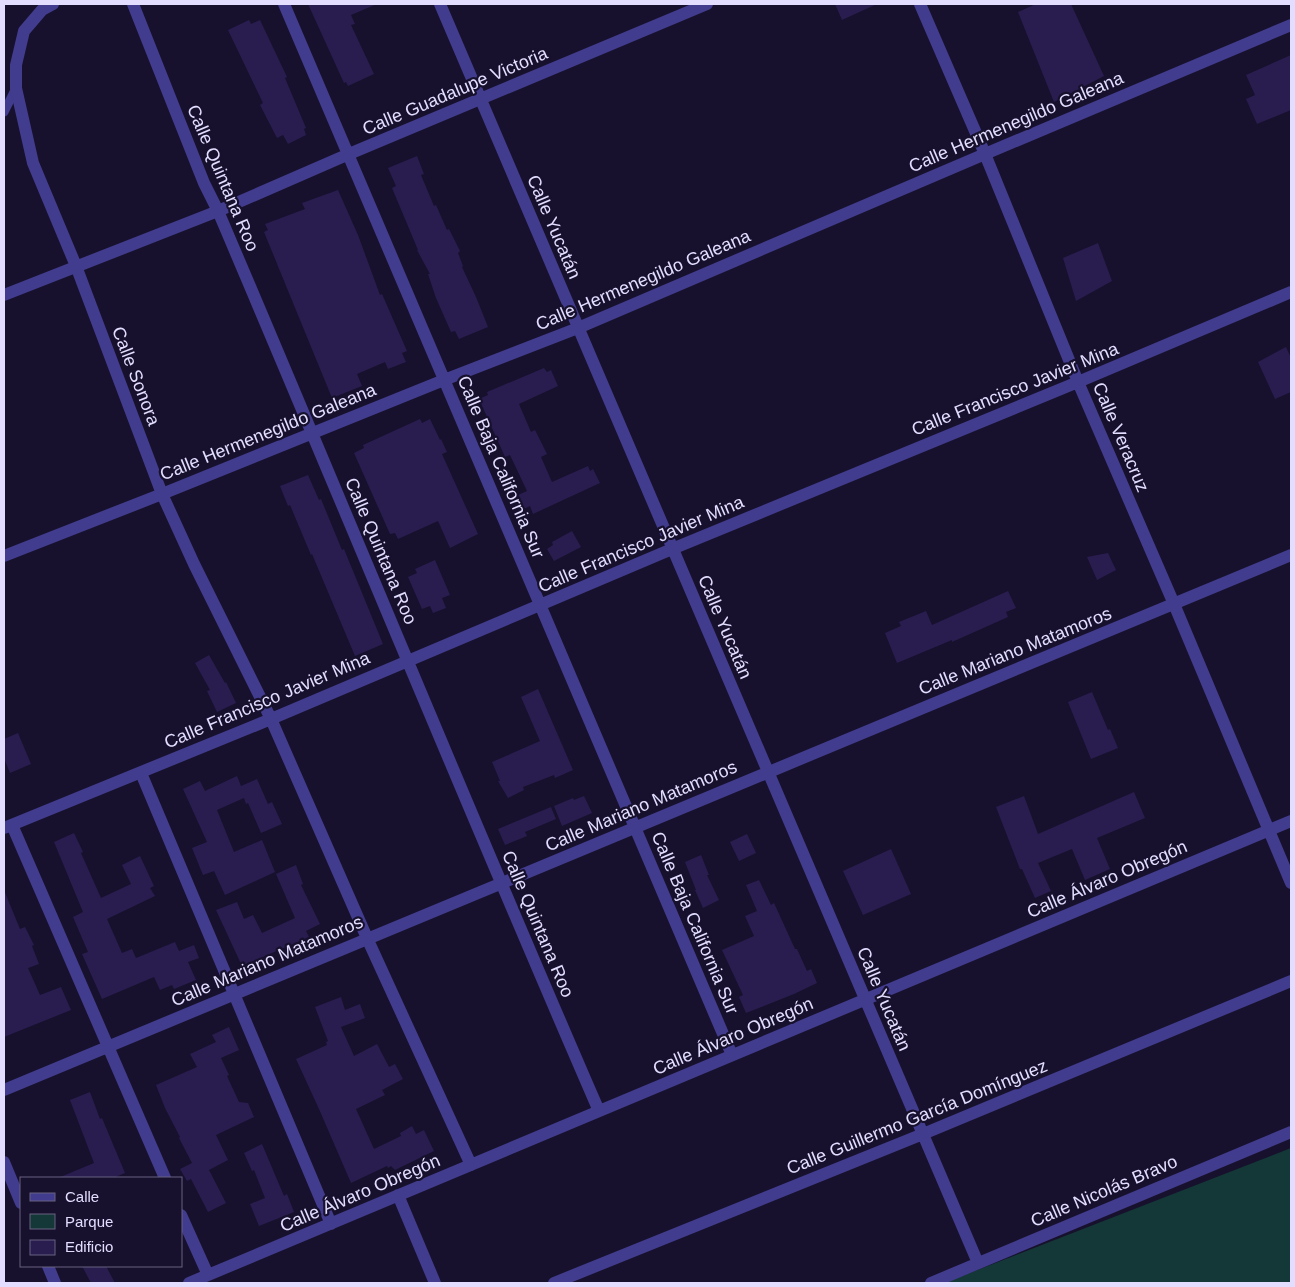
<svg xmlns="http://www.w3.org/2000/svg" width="1295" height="1287" font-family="Helvetica,sans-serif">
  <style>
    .green { fill: #143837 }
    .building { fill: #291d4f }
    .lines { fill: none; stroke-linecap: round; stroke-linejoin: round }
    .service { stroke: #413c8d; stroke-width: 9 }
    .minor { stroke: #413c8d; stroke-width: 12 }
    .labels { text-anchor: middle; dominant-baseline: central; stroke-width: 4.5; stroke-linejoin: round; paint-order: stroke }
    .street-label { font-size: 18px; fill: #e3deff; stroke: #17112d }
  </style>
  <rect width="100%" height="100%" fill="#17112d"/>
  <path class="green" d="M1291,1148V1283H944Z"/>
  <path class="building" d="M308,4H377L351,15L355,24L351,25L374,74L348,86L346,82L344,83Z
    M835,4H877L842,20Z
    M1036,4H1071L1104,76L1054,102L1018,12Z
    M249,20L251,24L260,20L287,77L285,78L306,128L304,129L306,135L288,144L283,135L277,138L260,105L263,103L228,30Z
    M1291,55V110L1257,124L1246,99L1255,95L1246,75Z
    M417,156L424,174L421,175L434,206L436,205L447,230L449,229L460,251L458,253L463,266L462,267L476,297L488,327L459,339L455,331L451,332L436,298L428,274H430L417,250H418L392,188L396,186L388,168Z
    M338,190L358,235L380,295L382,294L407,351L402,353L406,362L388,369L385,362L357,374L362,386L332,398L264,232L268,230L265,224L305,209L302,203Z
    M1098,243L1112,281L1076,301L1063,258Z
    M1286,347L1291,358V392L1275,399L1258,362Z
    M544,368L547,372L551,370L558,386L519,404L531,432L535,430L547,454L541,457L552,482L588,466L590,471L593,469L600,483L533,514L530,506L524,509L518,495L527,491L510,455L505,457L479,399L488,395L487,392Z
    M420,419L422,423L430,419L440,440L441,439L447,452L442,454L478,534L450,548L438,521L398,539L395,533L390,534L354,453L364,448L363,445Z
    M308,475L319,500L321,499L342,550L344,549L383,644L355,656L312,554L311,555L290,505L288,506L280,486Z
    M572,531L581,547L554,561L547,549L553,545L552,542Z
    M1108,553L1116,570L1097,580L1087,557Z
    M435,560L450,595L442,598L446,608L433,613L430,606L422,609L408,577L417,573L415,569Z
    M1008,591L1016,608L1006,612L1008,617L952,642V640L897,663L885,633L901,626L899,622L926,611L932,625Z
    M209,655L225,683L226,682L236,703L217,712L207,691L210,690L195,663Z
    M538,689L573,770L555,778L554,775L523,787L524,790L508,798L498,781H500L492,762L540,741L521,697Z
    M1092,692L1108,730L1110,729L1118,748L1091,759L1068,702Z
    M18,733L31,764L10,773L4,758V739Z
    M237,776L241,786L257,779L268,804L272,802L282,824L261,833L248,803L246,804L244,798L217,810L234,852L262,840L275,872L225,895L214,871L203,875L192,848L207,842L183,789L200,781L205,791Z
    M1134,792L1145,818L1097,838L1110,869L1085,880L1072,849L1038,863L1051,891L1035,898L1022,869H1020L996,807L1024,796L1038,834Z
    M584,796L592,813L562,826L554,806L573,798L574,800Z
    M551,807L556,819L525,832L527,836L505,845L498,829Z
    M74,833L83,852L81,853L101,898L131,884L122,865L140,856L154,886L150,888L155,896L107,919L122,953L132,949L136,958L175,942L179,951L194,945L199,958L188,962L196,980L174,989L172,985L160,990L154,977L102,999L82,954L88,952L73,917L83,912L54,842Z
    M747,834L756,853L739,861L730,842Z
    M891,849L911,894L863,915L843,871Z
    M701,855L709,875H707L719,900L703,908L695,890H696L685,862Z
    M296,865L303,884L301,885L320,924L306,931L309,937L242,966L216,910L237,902L244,919L253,915L262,933L295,918L276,874Z
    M759,880L771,905L774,903L795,949H797L807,971L811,969L817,983L794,994L746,1013L739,997L743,995L722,950L754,936L745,916L757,911L746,885Z
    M4,890L20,929L25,927L34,945L32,946L39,964L28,968L40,995L61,987L71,1010L4,1037Z
    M341,997L345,1010L360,1004L365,1018L341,1027L354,1056L377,1044L389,1067L395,1064L403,1079L382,1090L385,1095L356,1109L374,1149L401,1136L400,1133L412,1126L416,1134L424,1130L434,1151L395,1170L391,1166L388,1168L387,1166L351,1183L319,1109L296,1059L327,1045L326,1042L328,1041L315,1007Z
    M229,1027L239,1050L221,1058L229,1075L227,1076L239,1102L248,1103L254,1117L216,1135L228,1160L209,1170L226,1203L208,1212L191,1179L187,1181L180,1169L192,1163L179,1138L180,1137L165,1108L156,1085L197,1067L190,1054L216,1042L212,1035Z
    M90,1092L100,1119L102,1118L125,1173L113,1178H58L94,1163L70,1100Z
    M262,1144L284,1196L287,1194L294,1212L259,1226L250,1204L265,1198L254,1170L252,1171L244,1153Z
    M82,1266H106L115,1283H91Z"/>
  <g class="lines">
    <path class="service" d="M4,112L16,88"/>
    <path class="minor" d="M53,4L42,10L24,31L16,65V88L33,163L76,266L162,494L194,564L271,719L367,938L471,1165
      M133,4L204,183L218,211C346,511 469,812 599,1111
      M284,4L732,1055
      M440,4L978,1263
      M920,4L985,154L1078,382L1174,604L1291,883
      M4,295L218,211L349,154L707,4
      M4,556L162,494L444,380L578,328L985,154L1291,25
      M141,773L331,1224
      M12,825L165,1178
      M4,828L271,719L672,549L1078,382L1291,292
      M4,1090L1291,555
      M4,1162L21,1203
      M398,1195L435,1283
      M181,1215L208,1275
      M48,1266L55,1283
      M189,1283L1291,821
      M554,1283L923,1134L1291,981
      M931,1283L1291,1132"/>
  </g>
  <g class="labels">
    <g class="street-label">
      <text transform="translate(455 91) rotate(-23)">Calle Guadalupe Victoria</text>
      <text transform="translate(1016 122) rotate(-23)">Calle Hermenegildo Galeana</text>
      <text transform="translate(223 178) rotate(67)">Calle Quintana Roo</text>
      <text transform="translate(554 227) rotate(67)">Calle Yucatán</text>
      <text transform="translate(643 280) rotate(-23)">Calle Hermenegildo Galeana</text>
      <text transform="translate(136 376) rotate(69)">Calle Sonora</text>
      <text transform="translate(1015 389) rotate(-22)">Calle Francisco Javier Mina</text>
      <text transform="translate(268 432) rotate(-22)">Calle Hermenegildo Galeana</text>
      <text transform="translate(1121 437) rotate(67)">Calle Veracruz</text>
      <text transform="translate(501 467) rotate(67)">Calle Baja California Sur</text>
      <text transform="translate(641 544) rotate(-23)">Calle Francisco Javier Mina</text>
      <text transform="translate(381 551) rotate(67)">Calle Quintana Roo</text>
      <text transform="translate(725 627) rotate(67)">Calle Yucatán</text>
      <text transform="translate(1015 651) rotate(-22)">Calle Mariano Matamoros</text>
      <text transform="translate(267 700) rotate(-23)">Calle Francisco Javier Mina</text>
      <text transform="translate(641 806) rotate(-23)">Calle Mariano Matamoros</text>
      <text transform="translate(1107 879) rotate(-23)">Calle Álvaro Obregón</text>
      <text transform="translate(695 923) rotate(67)">Calle Baja California Sur</text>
      <text transform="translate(538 924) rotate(67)">Calle Quintana Roo</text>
      <text transform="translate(267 961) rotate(-23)">Calle Mariano Matamoros</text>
      <text transform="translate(884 999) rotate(67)">Calle Yucatán</text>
      <text transform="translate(733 1036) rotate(-23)">Calle Álvaro Obregón</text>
      <text transform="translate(917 1117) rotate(-22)">Calle Guillermo García Domínguez</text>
      <text transform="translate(1104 1191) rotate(-23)">Calle Nicolás Bravo</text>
      <text transform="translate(360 1193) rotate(-23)">Calle Álvaro Obregón</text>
    </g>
  </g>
  <rect width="1295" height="1287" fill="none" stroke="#e3deff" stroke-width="10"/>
  <rect x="20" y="1177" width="162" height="90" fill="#17112d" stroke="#696381"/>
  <rect x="30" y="1193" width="25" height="8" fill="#413c8d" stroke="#696381"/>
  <text x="65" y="1202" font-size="15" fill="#e3deff">Calle</text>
  <rect x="30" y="1214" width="25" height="15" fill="#143837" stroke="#696381"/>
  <text x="65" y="1227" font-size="15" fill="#e3deff">Parque</text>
  <rect x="30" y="1240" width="25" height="15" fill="#291d4f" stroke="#696381"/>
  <text x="65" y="1252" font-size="15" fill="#e3deff">Edificio</text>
</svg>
